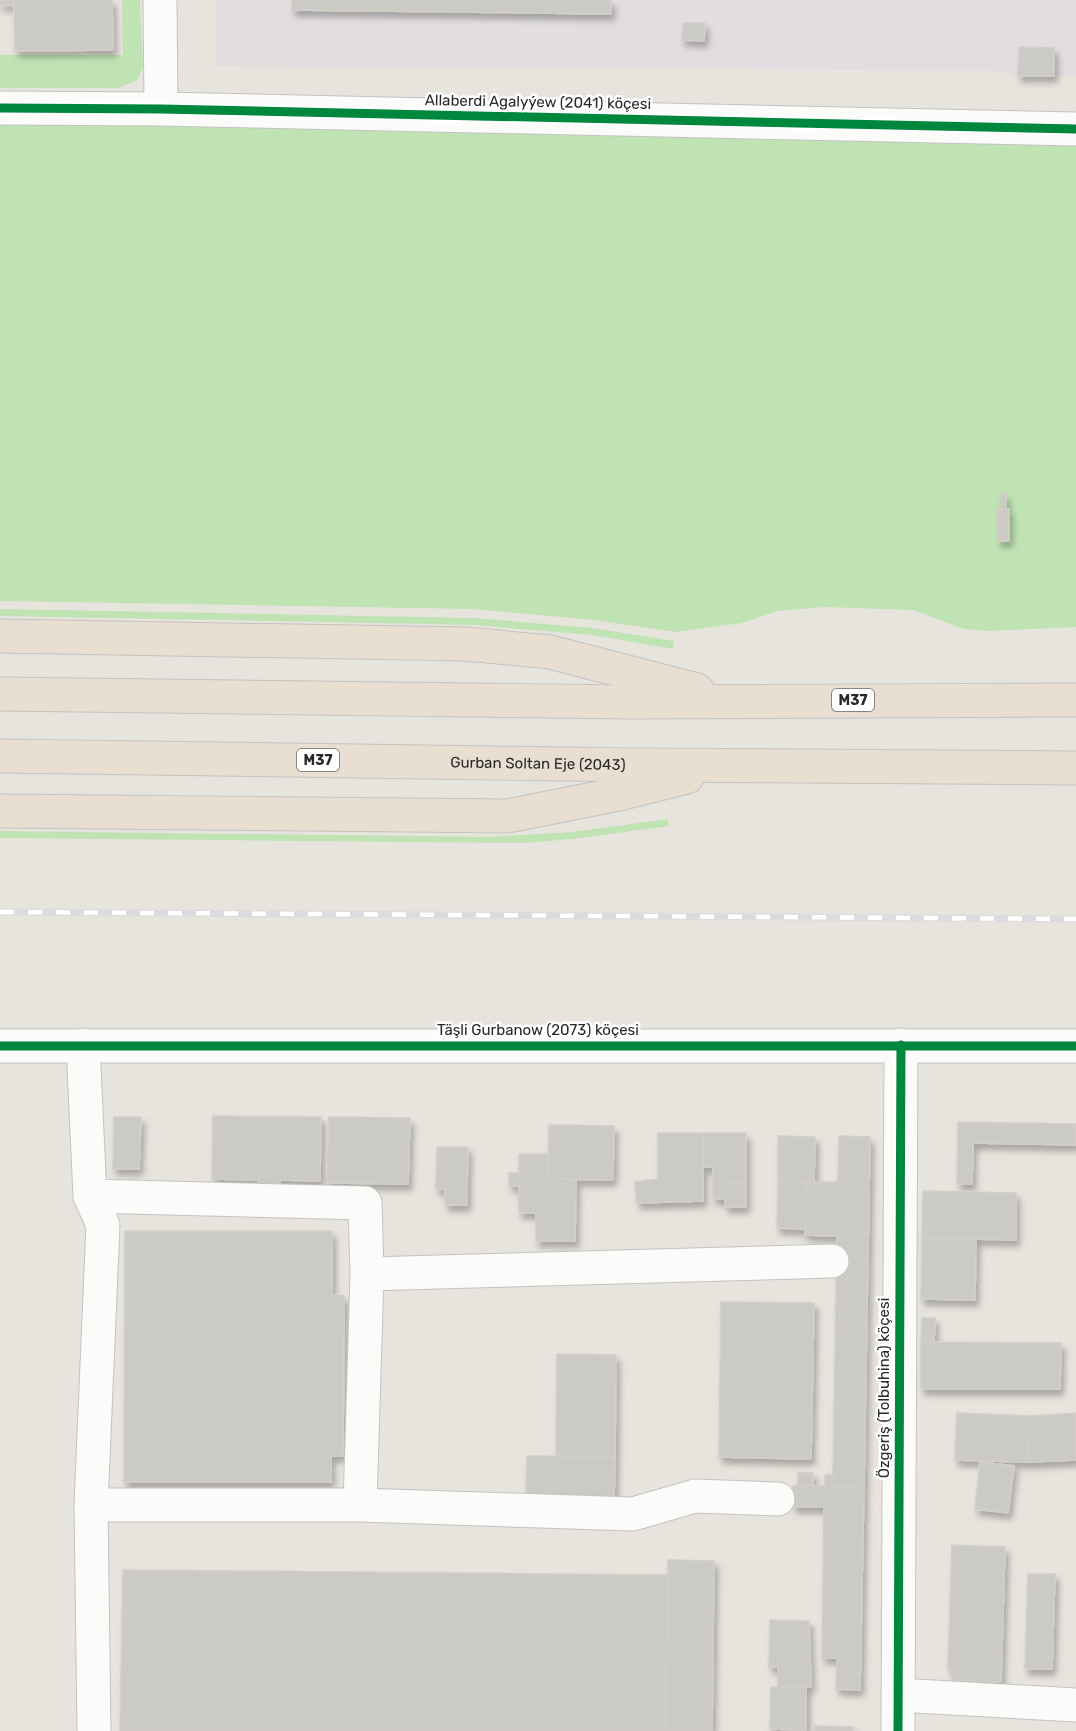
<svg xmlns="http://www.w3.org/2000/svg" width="1076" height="1731" font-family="Rubik,sans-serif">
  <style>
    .industrial { fill: #e2dee0 }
    .green { fill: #c0e3b4 }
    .building { fill: #cccac4; stroke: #d2cfc9; stroke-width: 1.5; filter: url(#shadow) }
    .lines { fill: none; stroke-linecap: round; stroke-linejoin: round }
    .minor-casing { stroke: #c4c2c3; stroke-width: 35 }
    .highway-casing { stroke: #c3c2c0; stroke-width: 35 }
    .minor { stroke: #fbfbfa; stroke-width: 33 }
    .highway { stroke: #e8dfd2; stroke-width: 33 }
    .rail-casing { stroke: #dcdcde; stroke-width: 7 }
    .rail { stroke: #fff; stroke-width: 4.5; stroke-dasharray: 14; stroke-linecap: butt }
    .cycleway-casing { stroke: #fff; stroke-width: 13 }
    .cycleway { stroke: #00873e; stroke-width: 9 }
    .labels { text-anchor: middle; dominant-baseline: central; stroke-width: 5; stroke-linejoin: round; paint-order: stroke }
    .shield { fill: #fff; stroke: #686868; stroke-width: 1.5 }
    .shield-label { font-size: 14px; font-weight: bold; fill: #282828 }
    .street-label { font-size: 15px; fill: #282828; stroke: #fff }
  </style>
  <defs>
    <filter id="shadow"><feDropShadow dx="3.5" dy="6" stdDeviation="3" flood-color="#0004"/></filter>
  </defs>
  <rect width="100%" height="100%" fill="#e7e4dd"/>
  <path class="industrial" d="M216,0H1076V76H1017V75L1003,71L215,66Z"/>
  <path class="green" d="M122,0H140L143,68L136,81L118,88H0V55H123Z
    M0,122L1076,144V627L987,631L964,629L913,610L825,607L778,611L742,623L675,632L594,620L471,609L0,601Z
    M0,609L473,618L593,628L674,641L673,649L592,635L473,625L0,616Z
    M668,819L669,826L573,839L523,843L0,838V831L488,837L572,832Z"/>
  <path class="building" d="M0,0H13V5H0Z
    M14,0H112L113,50L15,51Z
    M292,0H611V14L292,10Z
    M683,23H705L704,41L682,40Z
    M1019,47L1054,48V76H1018Z
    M1000,494H1006V509H1000Z
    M997,509H1009V541H998Z
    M213,1116L321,1117L320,1181L280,1180L279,1185H258V1180L212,1179Z
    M114,1117H141L139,1169H113Z
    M329,1117L410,1118L408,1184L327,1183Z
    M958,1122L1076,1124V1145L973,1143L972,1184H957Z
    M549,1125L614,1126L613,1180L548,1179Z
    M658,1133H703V1201L637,1203L635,1182L658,1179Z
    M703,1133H746V1183L713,1184V1167H703Z
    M778,1136L815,1137L814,1182L778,1181Z
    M839,1136L870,1137L864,1486H825V1475H833L837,1236L805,1235L806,1182H838Z
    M437,1147H468L467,1189H436Z
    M519,1154H548V1179H576L575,1241H536V1213H519V1186H509V1173H519Z
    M778,1181L806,1182L805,1229L777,1228Z
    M746,1183V1207H725V1199H713V1184Z
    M445,1189H467V1205H445Z
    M923,1191L1016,1193V1240L922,1238Z
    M125,1231H332V1295L344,1296L343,1456H331V1482H124Z
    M922,1238L976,1239L975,1300L921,1299Z
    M721,1302L814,1303L811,1459L719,1457Z
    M922,1318H935L934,1342H921Z
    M921,1342L1061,1343L1060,1389H921Z
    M557,1354L616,1355L615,1457L556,1456Z
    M957,1413L1030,1416L1028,1462L955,1460Z
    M1076,1413V1460L1028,1462L1030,1416Z
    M527,1456L615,1457L614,1499L526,1498Z
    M980,1462L1014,1466L1008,1513L975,1509Z
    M798,1472L813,1473V1486H798Z
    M793,1486H864L860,1690L836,1689L837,1658H822L824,1507H793Z
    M952,1545L1005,1547L1001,1682L952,1680V1669H948Z
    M668,1560L714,1561L712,1731H665Z
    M123,1570L668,1575L665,1731H120Z
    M1028,1574H1055L1052,1669H1025Z
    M770,1620L809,1621L811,1687H778V1667H769Z
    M771,1687H806V1730L770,1729Z
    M815,1726L854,1727V1731H815Z"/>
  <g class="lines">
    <defs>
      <path id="minor" d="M160,0L161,109
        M0,108L161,109L1076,129
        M83,1045L90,1196L103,1225L91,1505L94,1731
        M0,1046H1076
        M90,1196L365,1203L367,1274L832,1261
        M91,1505H360L633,1514L695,1496L778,1499
        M360,1505L367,1274
        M898,1695L1076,1705
        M898,1731L901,1045"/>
      <g id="highway">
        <path d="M0,636L466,644L550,652L697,690"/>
        <path d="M0,694L631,702L1076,700"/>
        <path id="s1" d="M0,756L636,765L1076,768"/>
        <path d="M0,811L507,816L619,794L687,777"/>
      </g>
    </defs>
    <use href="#minor" class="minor-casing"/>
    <use href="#highway" class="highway-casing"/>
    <use href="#minor" class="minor"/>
    <use href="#highway" class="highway"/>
    <defs>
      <path id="rail" d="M0,912L1076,919"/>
    </defs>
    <use href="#rail" class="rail-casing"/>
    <use href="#rail" class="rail"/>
    <defs>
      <path id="cycleway" d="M0,108L161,109L1076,129
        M0,1046H1076
        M898,1731L901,1045"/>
    </defs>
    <use href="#cycleway" class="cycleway-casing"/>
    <use href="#cycleway" class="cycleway"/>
  </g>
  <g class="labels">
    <g class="shield">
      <rect x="832" y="689" width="42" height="22" rx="4.5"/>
      <rect x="297" y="749" width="42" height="22" rx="4.5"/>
    </g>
    <g class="shield-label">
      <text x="853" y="700">M37</text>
      <text x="318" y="760">M37</text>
    </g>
    <g class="street-label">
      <text transform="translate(538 102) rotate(1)">Allaberdi Agalyýew (2041) köçesi</text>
      <text stroke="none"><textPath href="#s1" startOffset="538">Gurban Soltan Eje (2043)</textPath></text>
      <text x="538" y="1030">Täşli Gurbanow (2073) köçesi</text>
      <text transform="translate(884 1388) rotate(-90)">Özgeriş (Tolbuhina) köçesi</text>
    </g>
  </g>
</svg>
